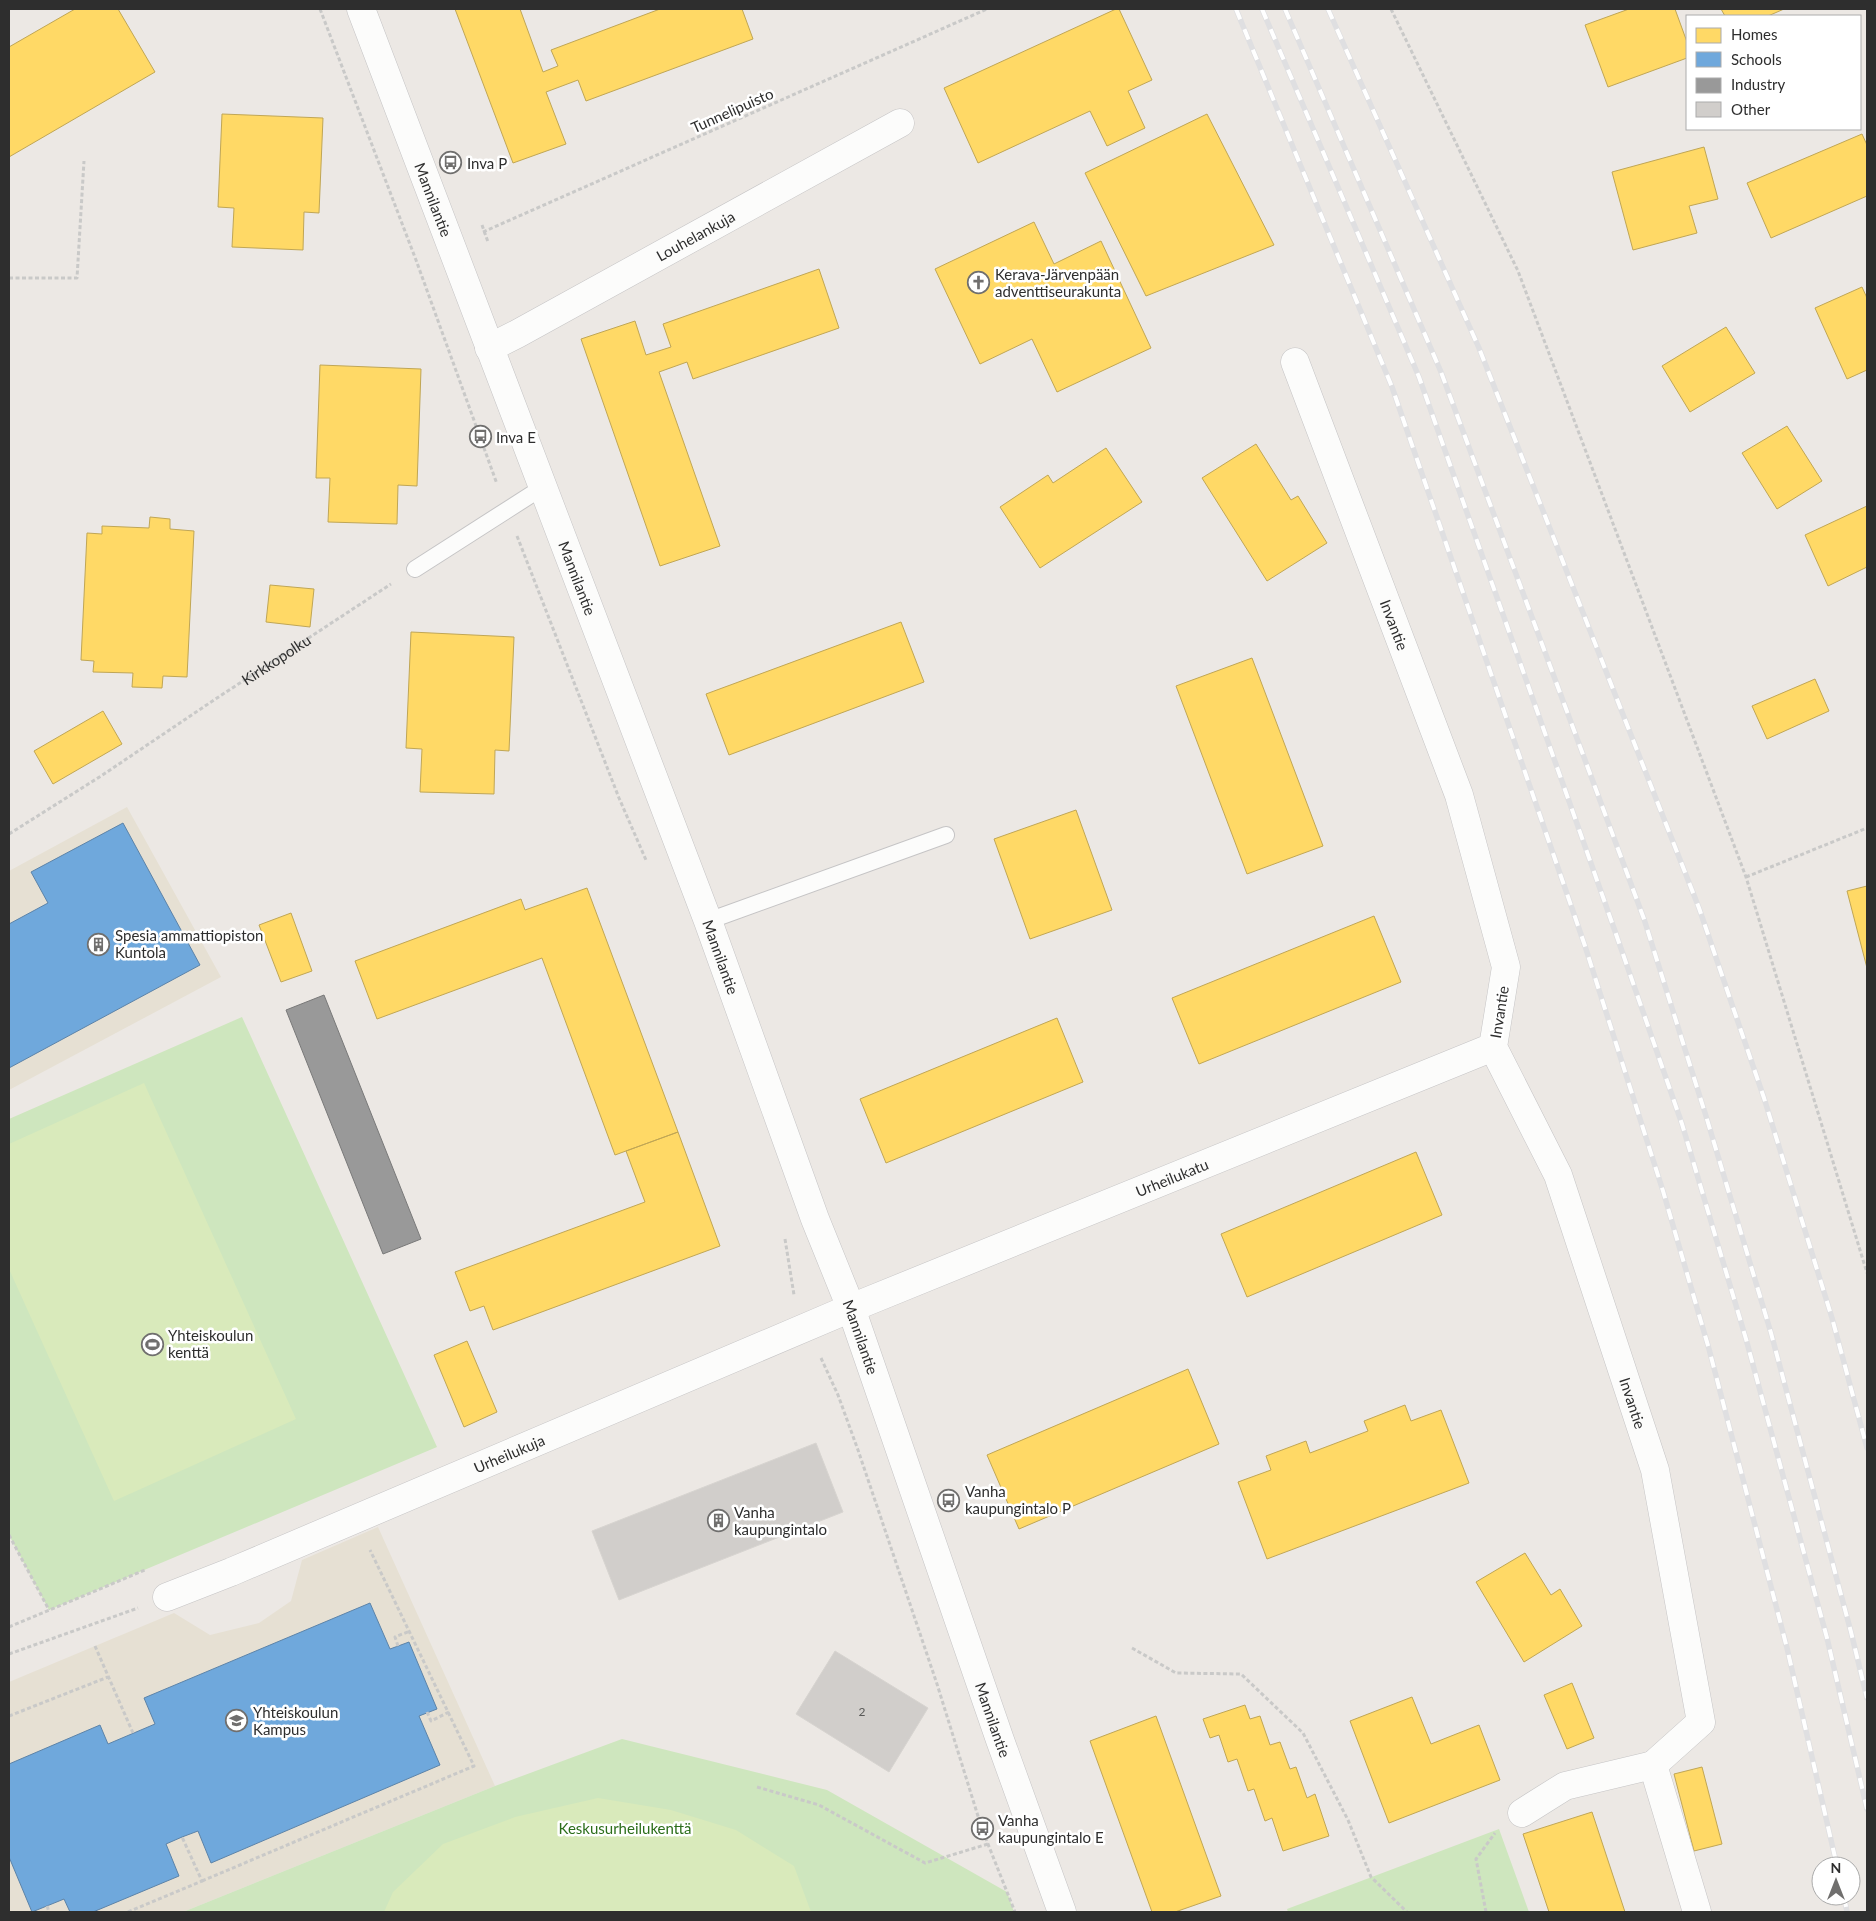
<svg xmlns="http://www.w3.org/2000/svg" width="1876" height="1921" font-family="Lato,sans-serif">
  <style>
    .education { fill: #e6e0d3 }
    .green { fill: #cee6be }
    .pitch { fill: #d9eabb }
    .homes { fill: #ffd966; stroke: #c0a655 }
    .schools { fill: #6fa8dc; stroke: #5c83a8 }
    .industry { fill: #999; stroke: #797979 }
    .building { fill: #d1cecb; stroke: #d7d4d0 }
    .lines { fill: none; stroke-linecap: round; stroke-linejoin: round }
    .service-casing { stroke: #c5c4c5; stroke-width: 18 }
    .minor-casing { stroke: #c5c4c5; stroke-width: 29 }
    .path { stroke: #c9c9c8; stroke-width: 3; stroke-dasharray: 4 2.5; stroke-linecap: butt }
    .service { stroke: #fcfcfb; stroke-width: 16 }
    .minor { stroke: #fcfcfb; stroke-width: 28 }
    .rail-casing { stroke: #dfdfe1; stroke-width: 5.5 }
    .rail { stroke: #fff; stroke-width: 4; stroke-dasharray: 11; stroke-linecap: butt }
    .labels { text-anchor: middle; dominant-baseline: central; stroke-width: 5; stroke-linejoin: round; paint-order: stroke }
    .number-label { font-size: 12px; fill: #585857 }
    .street-label { font-size: 15px; fill: #2e2e2e; stroke: #fff }
    .poi-label { font-size: 15px; fill: #2e2e2e; stroke: #fff; text-anchor: start }
    .park-label { font-size: 15px; fill: #2c6e1b; stroke: #fff }
  </style>
  <rect width="100%" height="100%" fill="#ece8e4"/>
  <path class="education" d="M127,807L221,977L9,1090V871Z
    M378,1527L495,1786L183,1912H9V1682L174,1613L210,1635L259,1623L291,1601L302,1560Z"/>
  <path class="green" d="M242,1017L437,1447L49,1610L9,1535V1119Z
    M622,1739L827,1790L1007,1892L1014,1912H183L495,1786Z
    M1499,1829L1529,1912H1288L1287,1909Z"/>
  <path class="pitch" d="M144,1083L296,1419L114,1501L9,1269V1144Z
    M598,1798L671,1810L736,1830L794,1866L811,1912H384L393,1892L443,1844L515,1817Z"/>
  <path class="homes" d="M75,9H118L155,72L9,157V47Z
    M455,9H520L543,72L558,66L551,50L660,9H742L753,39L586,101L578,80L546,92L566,144L513,163Z
    M1116,9H1119L1152,80L1128,91L1145,128L1107,146L1090,111L978,163L944,88Z
    M1629,9H1675L1687,42V58L1608,87L1585,25Z
    M1721,9H1784L1768,16H1725Z
    M222,114L323,118L319,213L304,212L303,250L232,247L234,208L218,207Z
    M1207,114L1274,245L1146,296L1085,173Z
    M1862,134L1867,145V196L1771,238L1747,183Z
    M1704,147L1718,199L1689,206L1697,233L1633,250L1612,172Z
    M1034,222L1054,264L1101,241L1151,348L1057,392L1032,339L980,364L935,269Z
    M819,269L839,328L693,379L687,362L659,372L720,546L660,566L581,339L635,321L646,355L671,347L663,324Z
    M1862,287L1867,298V370L1847,379L1815,308Z
    M1726,327L1755,373L1690,412L1662,366Z
    M320,365L421,369L417,486L398,485L397,524L328,522L330,478H316Z
    M1787,426L1822,481L1777,509L1742,453Z
    M1256,444L1291,500L1298,496L1327,543L1267,581L1202,478Z
    M1106,448L1142,502L1040,568L1000,507L1048,475L1053,483Z
    M1867,506V567L1828,586L1805,535Z
    M150,517L170,519V529L194,531L187,677L163,676L162,688L132,687L133,673L93,672L94,661L81,660L87,533L102,534V526L149,528Z
    M270,585L314,589L310,627L266,622Z
    M901,622L924,682L729,755L706,694Z
    M411,632L514,637L509,751L495,750L494,794L420,792L422,749L406,748Z
    M1252,658L1323,846L1247,874L1176,686Z
    M1815,679L1829,711L1767,739L1752,706Z
    M103,711L122,744L53,784L34,751Z
    M1076,810L1112,910L1030,939L994,839Z
    M1867,886V968L1847,891Z
    M587,888L678,1132L615,1155L542,958L377,1019L355,961L521,899L525,910Z
    M291,913L312,971L281,982L259,925Z
    M1374,916L1401,982L1199,1064L1172,998Z
    M1057,1018L1083,1082L886,1163L860,1099Z
    M678,1132L720,1246L493,1330L484,1306L470,1311L455,1272L645,1202L626,1151Z
    M1416,1152L1442,1215L1247,1297L1221,1234Z
    M467,1341L497,1412L464,1427L434,1355Z
    M1188,1369L1219,1444L1019,1529L987,1455Z
    M1405,1405L1411,1421L1441,1410L1469,1483L1267,1559L1238,1482L1271,1470L1266,1456L1306,1441L1310,1453L1368,1431L1364,1421Z
    M1525,1553L1551,1595L1560,1589L1582,1626L1524,1662L1476,1582Z
    M1572,1683L1594,1738L1567,1749L1544,1695Z
    M1412,1697L1431,1744L1479,1725L1500,1780L1389,1823L1350,1721Z
    M1245,1705L1250,1719L1260,1716L1270,1745L1280,1742L1290,1769L1296,1767L1307,1798L1315,1794L1329,1836L1283,1851L1272,1818L1265,1821L1254,1789L1248,1791L1237,1759L1228,1762L1219,1735L1210,1738L1203,1719Z
    M1156,1716L1221,1896L1175,1912H1152L1090,1741Z
    M1702,1767L1722,1844L1694,1851L1674,1774Z
    M1592,1812L1625,1912H1549L1523,1834Z"/>
  <path class="schools" d="M123,823L200,965L9,1068V924L48,903L31,872Z
    M370,1603L390,1649L409,1642L437,1709L419,1716L440,1765L211,1863L198,1831L182,1837L166,1844L179,1876L93,1912H70L64,1899L32,1912L9,1857V1764L100,1725L108,1744L155,1724L144,1698Z"/>
  <path class="industry" d="M324,995L421,1239L383,1254L286,1010Z"/>
  <path class="building" d="M816,1443L843,1512L619,1600L592,1531Z
    M835,1651L928,1708L889,1772L796,1714Z"/>
  <g class="lines">
    <defs>
      <path id="service" d="M415,569L543,487
        M708,921L946,835"/>
      <g id="minor">
        <path id="s2" d="M361,9L708,921L815,1219L851,1308L1000,1740L1062,1912"/>
        <path id="s3" d="M489,348L517,334L900,123"/>
        <path id="s4" d="M1295,362L1459,795L1506,967L1493,1047L1558,1175L1655,1470L1701,1722L1653,1765L1697,1912"/>
        <path id="s5" d="M167,1597L231,1572L851,1308L1493,1047"/>
        <path d="M1522,1813L1565,1786L1653,1765"/>
      </g>
    </defs>
    <use href="#service" class="service-casing"/>
    <use href="#minor" class="minor-casing"/>
    <g class="path">
      <path d="M320,9L416,260L497,484"/>
      <path d="M1391,9L1518,271L1746,877L1867,1273"/>
      <path d="M482,225L488,242"/>
      <path d="M483,232L987,9"/>
      <path d="M9,278H77L84,161"/>
      <path d="M517,536L619,798L646,860"/>
      <path id="s1" d="M9,834L101,776L214,700L391,584"/>
      <path d="M1746,877L1867,828"/>
      <path d="M785,1239L794,1295"/>
      <path d="M821,1358L838,1395L858,1450L937,1684L982,1829L1015,1912"/>
      <path d="M9,1535L49,1610"/>
      <path d="M9,1627L145,1570"/>
      <path d="M95,1646L133,1733"/>
      <path d="M398,1646L395,1637L410,1631"/>
      <path d="M1132,1648L1176,1673L1241,1674L1303,1733L1348,1820L1371,1877L1407,1912"/>
      <path d="M9,1654L138,1608"/>
      <path d="M427,1712L431,1721L449,1712"/>
      <path d="M9,1716L108,1677"/>
      <path d="M757,1787L819,1805L925,1863L988,1844"/>
      <path d="M202,1881L474,1766L370,1550"/>
      <path d="M47,1906L49,1912"/>
      <path d="M128,1912L202,1881L182,1837"/>
      <path d="M1486,1912L1476,1859L1495,1833"/>
    </g>
    <use href="#service" class="service"/>
    <use href="#minor" class="minor"/>
    <defs>
      <path id="rail" d="M1236,9L1392,387L1585,946L1663,1191L1709,1349L1787,1648L1837,1866
        M1262,9L1419,377L1616,934L1682,1124L1746,1339L1827,1638L1867,1809
        M1285,9L1441,372L1644,919L1706,1116L1771,1333L1851,1632L1867,1698
        M1328,9L1479,348L1699,908L1764,1098L1832,1318L1867,1448
        M1844,1896L1847,1912"/>
    </defs>
    <use href="#rail" class="rail-casing"/>
    <use href="#rail" class="rail"/>
  </g>
  <defs>
    <symbol id="bus-ring" viewBox="-11 -11 22 22"><circle r="9.5" fill="#fff" stroke="#706f6e" stroke-width="1.5"/><path d="M-5-6H5V4H4V6H2V4H-2V6H-4V4H-5ZM-3.5-4V0h7V-4ZM-3.5 1.2v1.5H-2V1.2ZM2 1.2v1.5H3.5V1.2Z" fill="#706f6e"/></symbol>
    <symbol id="church-ring" viewBox="-11 -11 22 22"><circle r="9.5" fill="#fff" stroke="#706f6e" stroke-width="1.5"/><path d="M-1.2-6h2.4v3.5h3.3v2.4h-3.3V6h-2.4V-.1h-3.3v-2.4h3.3Z" fill="#706f6e"/></symbol>
    <symbol id="building-ring" viewBox="-11 -11 22 22"><circle r="9.5" fill="#fff" stroke="#706f6e" stroke-width="1.5"/><path d="M-4-6H4V6H1V3H-1V6H-4ZM-2.5-4.3h1.7v1.8h-1.7ZM.8-4.3h1.7v1.8H.8ZM-2.5-1h1.7V.8h-1.7ZM.8-1h1.7V.8H.8Z" fill="#706f6e"/></symbol>
    <symbol id="stadium-ring" viewBox="-11 -11 22 22"><circle r="9.5" fill="#fff" stroke="#706f6e" stroke-width="1.5"/><path d="M0-5a6.5 5 0 1 0 0 10a6.5 5 0 1 0 0-10ZM-3.5-1.8h7v3.6h-7Z" fill="#706f6e"/></symbol>
    <symbol id="school-ring" viewBox="-11 -11 22 22"><circle r="9.5" fill="#fff" stroke="#706f6e" stroke-width="1.5"/><path d="M0-5L7-2L0 1L-7-2ZM-4 1L0 2.5L4 1V4Q0 6-4 4Z" fill="#706f6e"/></symbol>
  </defs>
  <g fill-rule="evenodd">
    <use href="#bus-ring" x="438" y="150" width="25" height="25"/>
    <use href="#church-ring" x="966" y="270" width="25" height="25"/>
    <use href="#bus-ring" x="468" y="424" width="25" height="25"/>
    <use href="#building-ring" x="86" y="932" width="25" height="25"/>
    <use href="#stadium-ring" x="140" y="1332" width="25" height="25"/>
    <use href="#bus-ring" x="936" y="1488" width="25" height="25"/>
    <use href="#building-ring" x="706" y="1508" width="25" height="25"/>
    <use href="#school-ring" x="224" y="1708" width="25" height="25"/>
    <use href="#bus-ring" x="970" y="1816" width="25" height="25"/>
  </g>
  <g class="labels">
    <g class="number-label">
      <text x="862" y="1711">2</text>
    </g>
    <g class="street-label">
      <text transform="translate(732 110) rotate(-24)">Tunnelipuisto</text>
      <text stroke="none"><textPath href="#s2" startOffset="204">Mannilantie</textPath></text>
      <text stroke="none"><textPath href="#s3" startOffset="235">Louhelankuja</textPath></text>
      <text stroke="none"><textPath href="#s2" startOffset="609">Mannilantie</textPath></text>
      <text stroke="none"><textPath href="#s4" startOffset="281">Invantie</textPath></text>
      <text stroke="none"><textPath href="#s1" startOffset="319">Kirkkopolku</textPath></text>
      <text stroke="none"><textPath href="#s2" startOffset="1014">Mannilantie</textPath></text>
      <text transform="translate(1499 1012) rotate(-81)">Invantie</text>
      <text stroke="none"><textPath href="#s5" startOffset="1089">Urheilukatu</textPath></text>
      <text stroke="none"><textPath href="#s2" startOffset="1419">Mannilantie</textPath></text>
      <text stroke="none"><textPath href="#s4" startOffset="1106">Invantie</textPath></text>
      <text stroke="none"><textPath href="#s5" startOffset="371">Urheilukuja</textPath></text>
      <text stroke="none"><textPath href="#s2" startOffset="1824">Mannilantie</textPath></text>
    </g>
    <g class="poi-label">
      <text x="467" y="163">Inva P</text>
      <text x="995" y="274">Kerava-Järvenpään<tspan x="995" dy="17">adventtiseurakunta</tspan></text>
      <text x="496" y="437">Inva E</text>
      <text x="115" y="935">Spesia ammattiopiston<tspan x="115" dy="17">Kuntola</tspan></text>
      <text x="168" y="1335">Yhteiskoulun<tspan x="168" dy="17">kenttä</tspan></text>
      <text x="965" y="1491">Vanha<tspan x="965" dy="17">kaupungintalo P</tspan></text>
      <text x="734" y="1512">Vanha<tspan x="734" dy="17">kaupungintalo</tspan></text>
      <text x="253" y="1712">Yhteiskoulun<tspan x="253" dy="17">Kampus</tspan></text>
      <text x="998" y="1820">Vanha<tspan x="998" dy="17">kaupungintalo E</tspan></text>
    </g>
    <g class="park-label">
      <text x="625" y="1828">Keskusurheilukenttä</text>
    </g>
  </g>
  <rect width="1876" height="1921" fill="none" stroke="#2e2e2e" stroke-width="20"/>
  <rect x="1686" y="15" width="175" height="115" fill="#ffffff" stroke="#ababab"/>
  <rect x="1696" y="28" width="25" height="15" fill="#ffd966" stroke="#ababab"/>
  <text x="1731" y="40" font-size="15" fill="#2e2e2e">Homes</text>
  <rect x="1696" y="52" width="25" height="15" fill="#6fa8dc" stroke="#ababab"/>
  <text x="1731" y="65" font-size="15" fill="#2e2e2e">Schools</text>
  <rect x="1696" y="78" width="25" height="15" fill="#999999" stroke="#ababab"/>
  <text x="1731" y="90" font-size="15" fill="#2e2e2e">Industry</text>
  <rect x="1696" y="102" width="25" height="15" fill="#d1cecb" stroke="#ababab"/>
  <text x="1731" y="115" font-size="15" fill="#2e2e2e">Other</text>
  <g transform="translate(1836 1881)"><circle r="24" fill="#ffffff" stroke="#ababab"/>
  <path d="M0-4L9 19L0 12L-9 19Z" fill="#706f6e"/>
  <text y="-8" font-size="14" font-weight="bold" text-anchor="middle" fill="#2e2e2e">N</text>
  </g>
</svg>
